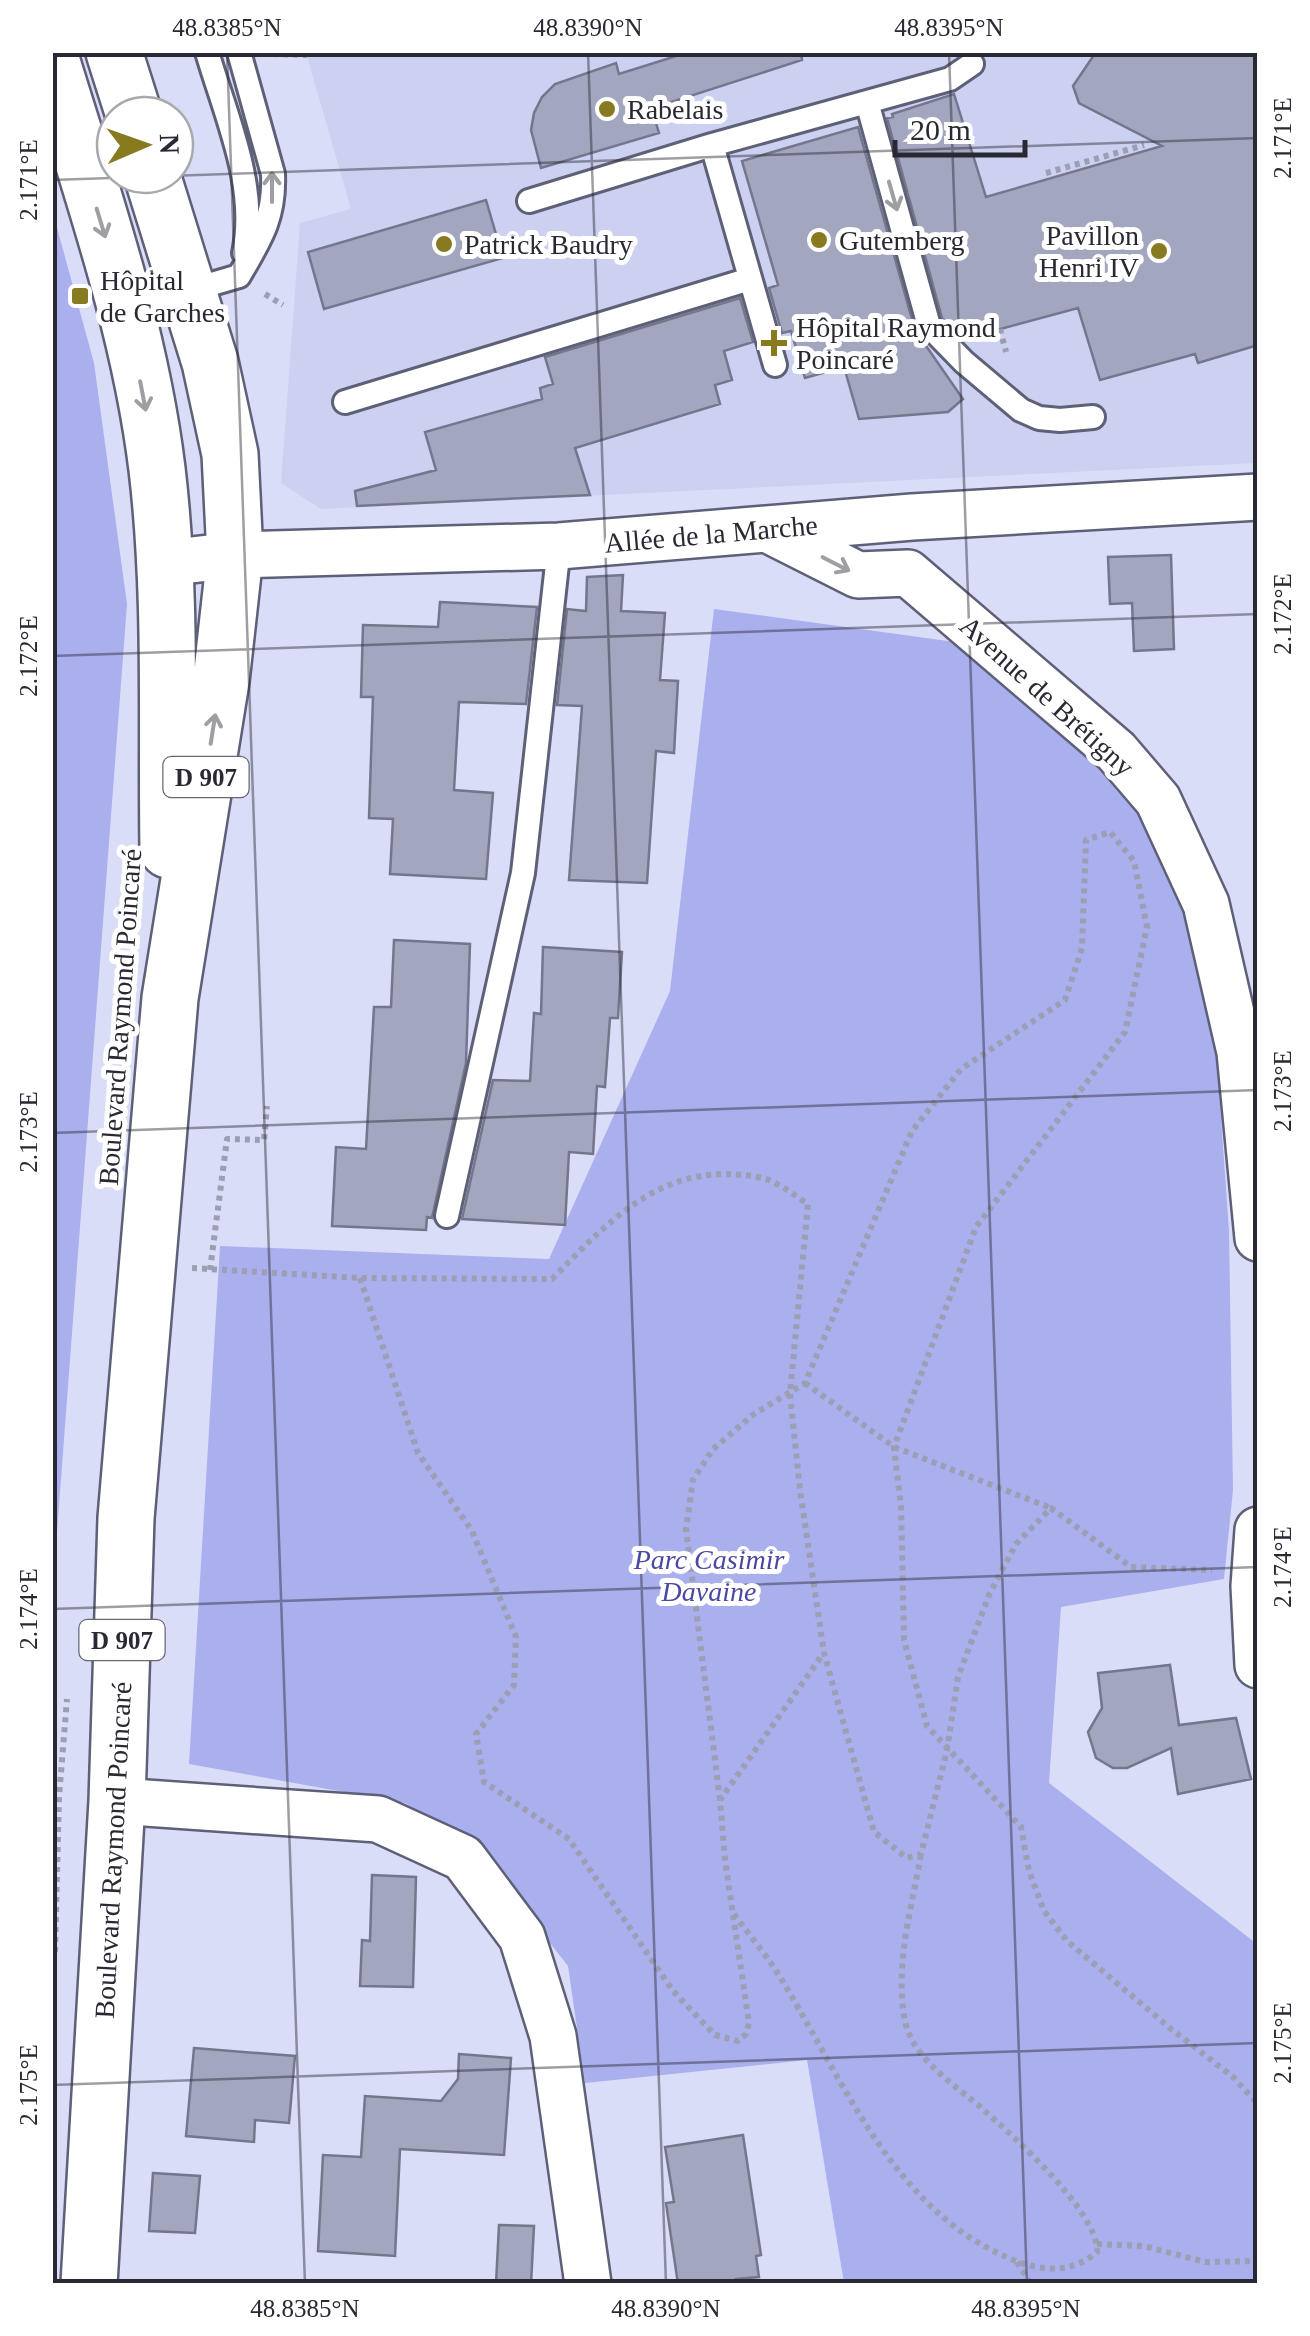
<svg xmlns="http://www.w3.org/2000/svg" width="1310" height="2336" font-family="'Times New Roman',serif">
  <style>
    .built { fill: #cdd1f1 }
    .green { fill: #aaafee }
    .building { fill: #a3a6bf; stroke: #74768e; stroke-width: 2.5 }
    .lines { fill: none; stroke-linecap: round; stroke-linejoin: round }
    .lane-casing { stroke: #5e6077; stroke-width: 28 }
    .street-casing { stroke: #5e6077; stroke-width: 50 }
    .primary-casing { stroke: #5e6077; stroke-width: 60 }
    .path { stroke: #9c9eb3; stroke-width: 6; stroke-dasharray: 5 5; stroke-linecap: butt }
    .lane { stroke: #fff; stroke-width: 22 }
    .street { stroke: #fff; stroke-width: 45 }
    .primary { stroke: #fff; stroke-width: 55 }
    .oneway { stroke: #9e9fa3 }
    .ticks { fill: none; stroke: #282933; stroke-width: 2.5; stroke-opacity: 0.45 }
    .poi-dot { fill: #877a1f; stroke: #fff; stroke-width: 4 }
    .labels { text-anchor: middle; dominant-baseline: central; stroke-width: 10; stroke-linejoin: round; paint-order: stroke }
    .shield { fill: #fff; stroke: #686970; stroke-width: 2.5 }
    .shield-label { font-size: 25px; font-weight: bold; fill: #282933 }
    .poi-label { font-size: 28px; fill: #282933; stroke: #fff; text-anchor: start }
    .street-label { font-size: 28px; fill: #282933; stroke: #fff }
    .park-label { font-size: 28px; font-style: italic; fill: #4b48a3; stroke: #fff }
    .neatline { fill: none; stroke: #282933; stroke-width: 4 }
    .ticks-label { font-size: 25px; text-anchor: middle; fill: #282933 }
  </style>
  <rect width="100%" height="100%" fill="#daddf8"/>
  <path class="built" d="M306,53H1257V463L321,509L281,483L300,223L351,209Z"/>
  <path class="green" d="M53,213L94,363L127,604L53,1585Z
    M714,609L955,642L1106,760L1166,832L1209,947L1229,1231L1233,1490L1224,1579L1061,1607L1049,1783L1257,1944V2283H844L807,2060L585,2083L568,1966L475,1847L405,1803L189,1764L220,1246L549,1259L670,991Z"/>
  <path class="building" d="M689,52H801L802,60L665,104L668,119L656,123L659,133L541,168L531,130L534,113L542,97L555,84L616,63L619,74Z
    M1096,52H1258V345L1198,363L1195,354L1100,380L1078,308L963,339L942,318L887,118L893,117L892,114L954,94L986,197L1162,146L1079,103L1073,86Z
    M858,127L915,330L963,399L948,412L859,419L844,367L805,378L791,331L782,333L769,288L778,285L742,161Z
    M486,200L503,258L324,309L308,252Z
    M740,298L753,342L724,351L732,380L715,385L720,404L575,448L590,495L357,506L355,491L436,470L425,432L542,399L540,388L553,384L545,357Z
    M1171,555L1174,649L1134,651L1132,603L1110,604L1108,557Z
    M623,575L621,611L665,613L660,680L678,681L674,753L656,751L647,883L569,880L582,706L557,705L567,609L586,611L587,577Z
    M440,602L537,607L526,704L459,702L454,790L493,793L486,879L390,874L393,819L369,818L373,697H361L363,625L438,627Z
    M394,940L470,944L466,1063L432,1218L427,1217L426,1230L332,1226L336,1147L366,1149L374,1007H391Z
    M543,947L622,952L618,1018H610L605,1087L597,1086L593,1154L569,1152L565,1225L462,1219L493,1080L530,1081L534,1013L541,1014Z
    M1170,1665L1179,1725L1236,1718L1251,1779L1178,1794L1171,1748L1127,1768H1113L1096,1758L1088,1732L1102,1708L1098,1673Z
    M372,1875L416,1877L413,1987L360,1986L362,1940L370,1941Z
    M194,2048L295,2056L289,2123L255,2120L254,2142L186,2136Z
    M459,2054L511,2058L504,2155L400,2149L395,2256L318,2251L323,2155L361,2157L365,2096L441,2101L458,2079Z
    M743,2135L761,2255L756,2256L759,2277L736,2279L737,2284H678L666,2203L674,2202L665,2147Z
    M153,2173L200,2176L195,2233L149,2231Z
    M499,2225L534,2226L531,2284H496Z"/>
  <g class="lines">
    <defs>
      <path id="lane" d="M207,52C226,117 258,186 244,253
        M239,52L273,174C275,218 260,240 239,276
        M867,102L929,326L964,362L1021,410L1039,418L1060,420L1093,417
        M712,145L775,365
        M529,201L712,145L950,79L972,64
        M124,300L188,291L239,276
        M345,402L750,279
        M447,1216L523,873L559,546"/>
      <path id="street" d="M769,530L858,575L908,573L1116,751L1158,800L1206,904L1240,1052L1258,1238
        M165,563L235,555L559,546L912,517L1258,497
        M1258,1530L1254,1586L1258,1665
        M117,1801L378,1819L463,1858L522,1937L553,2036L588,2284"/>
      <path id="primary" d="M114,52L134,115
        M52,62C93,196 140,330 157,469C172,594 166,723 168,850
        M89,2284L117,1801L126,1518L170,998L221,681L235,555L230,454L210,362L152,175"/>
    </defs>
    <use href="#lane" class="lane-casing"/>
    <use href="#street" class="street-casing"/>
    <use href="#primary" class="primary-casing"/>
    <path class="path" d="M273,54L307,55
      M1046,173L1144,145
      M265,294L283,305
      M1000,329L1006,352
      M127,934L131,882
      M192,1268L360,1278L552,1279C613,1217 666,1158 762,1178C777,1181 795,1196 808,1204L790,1394L800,1490L824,1653L874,1832L907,1858L921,1854L947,1750L958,1677L989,1595L1016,1544L1051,1508L1131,1567L1212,1570
      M210,1270L227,1139L264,1140L267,1106
      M360,1278L418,1453L472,1531L516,1637L514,1685L476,1734L484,1782L569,1839L673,1991L715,2035L738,2041L746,2034L749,2023L725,1860L720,1800L823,1654
      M805,1383L894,1447L1051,1508
      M720,1800L686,1529L693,1480L713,1449L754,1414L805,1383L912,1131L961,1069L1065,1000L1082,948L1086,840L1110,832L1134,861L1147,927L1125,1032L976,1227L894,1447L901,1506L904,1640L927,1726L1021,1827L1029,1871L1044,1911L1067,1941L1170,2028L1233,2077L1258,2104
      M734,1914C747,1932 762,1950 775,1969C842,2074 892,2216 1019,2262C1047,2272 1074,2272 1097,2252C1099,2213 1014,2137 985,2111C957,2086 913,2060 905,2021C894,1966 912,1907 921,1854
      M55,1952L59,1797L67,1699
      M1097,2244L1144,2246L1205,2262L1258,2261
      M1017,2262L1031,2284
      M1256,2284L1258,2281"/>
    <use href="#lane" class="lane"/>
    <use href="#street" class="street"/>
    <use href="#primary" class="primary"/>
  </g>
  <defs><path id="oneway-shaft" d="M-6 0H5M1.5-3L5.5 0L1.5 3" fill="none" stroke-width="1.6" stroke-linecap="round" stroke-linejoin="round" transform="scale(2.5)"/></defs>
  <g class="oneway">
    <use href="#oneway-shaft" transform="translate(272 187) rotate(-90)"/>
    <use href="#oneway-shaft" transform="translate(893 196) rotate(74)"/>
    <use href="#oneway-shaft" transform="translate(101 223) rotate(73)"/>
    <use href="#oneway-shaft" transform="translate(143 396) rotate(79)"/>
    <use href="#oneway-shaft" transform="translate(836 564) rotate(27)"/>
    <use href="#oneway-shaft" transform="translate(213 729) rotate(-81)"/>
  </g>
  <path class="ticks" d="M227,52L305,2284M588,52L666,2284M949,52L1027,2284M52,180L1258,138M52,656L1258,614M52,1133L1258,1090M52,1609L1258,1567M52,2085L1258,2043"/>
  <g class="poi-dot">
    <circle cx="607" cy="109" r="10"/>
    <circle cx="819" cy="240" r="10"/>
    <circle cx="444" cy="244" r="10"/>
    <circle cx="1159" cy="251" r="10"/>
    <rect x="70" y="286" width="20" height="20" rx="5"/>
    <path d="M769 328h10v10h10v10h-10v10h-10v-10h-10v-10h10z"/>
  </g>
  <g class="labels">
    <g class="shield">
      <rect x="163.5" y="757" width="85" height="40" rx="8"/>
      <rect x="79.5" y="1620" width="85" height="40" rx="8"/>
    </g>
    <g class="shield-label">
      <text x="206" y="777">D 907</text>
      <text x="122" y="1640">D 907</text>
    </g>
    <g class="poi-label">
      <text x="627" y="109">Rabelais</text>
      <text x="1139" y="235" text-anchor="end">Pavillon<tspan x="1139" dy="32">Henri IV</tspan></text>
      <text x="839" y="240">Gutemberg</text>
      <text x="464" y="244">Patrick Baudry</text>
      <text x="100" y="280">Hôpital<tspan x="100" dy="32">de Garches</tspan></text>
      <text x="796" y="327">Hôpital Raymond<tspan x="796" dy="32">Poincaré</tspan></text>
    </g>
    <g class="street-label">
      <text transform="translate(711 534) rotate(-5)">Allée de la Marche</text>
      <text transform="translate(1047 696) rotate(42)">Avenue de Brétigny</text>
      <text transform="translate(120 1017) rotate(-86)">Boulevard Raymond Poincaré</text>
      <text transform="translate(113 1850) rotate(-87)">Boulevard Raymond Poincaré</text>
    </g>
    <g class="park-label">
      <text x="709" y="1559">Parc Casimir<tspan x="709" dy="32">Davaine</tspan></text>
    </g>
  </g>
  <rect width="1310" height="2336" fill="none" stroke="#ffffff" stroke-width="110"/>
  <g transform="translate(145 145) rotate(88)"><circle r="48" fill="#ffffff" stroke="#a9a9ad" stroke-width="2.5"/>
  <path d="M0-8L18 38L0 25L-18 38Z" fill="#877a1f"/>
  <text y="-15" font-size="28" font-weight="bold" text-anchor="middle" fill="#282933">N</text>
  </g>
  <path d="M895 140v15h130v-15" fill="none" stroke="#282933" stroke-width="5"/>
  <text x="910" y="140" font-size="30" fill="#282933" stroke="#ffffff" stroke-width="8" paint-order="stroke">20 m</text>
  <rect x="55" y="55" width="1200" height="2226" class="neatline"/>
  <g class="ticks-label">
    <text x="227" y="36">48.8385°N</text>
    <text x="588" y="36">48.8390°N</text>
    <text x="949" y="36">48.8395°N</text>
    <text transform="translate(1282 138) rotate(-90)" y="9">2.171°E</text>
    <text transform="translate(28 180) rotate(-90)" y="9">2.171°E</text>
    <text transform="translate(1282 614) rotate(-90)" y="9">2.172°E</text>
    <text transform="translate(28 656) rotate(-90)" y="9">2.172°E</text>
    <text transform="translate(1282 1091) rotate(-90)" y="9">2.173°E</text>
    <text transform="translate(28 1132) rotate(-90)" y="9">2.173°E</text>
    <text transform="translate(1282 1567) rotate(-90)" y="9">2.174°E</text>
    <text transform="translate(28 1609) rotate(-90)" y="9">2.174°E</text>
    <text transform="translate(1282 2043) rotate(-90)" y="9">2.175°E</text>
    <text transform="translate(28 2085) rotate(-90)" y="9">2.175°E</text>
    <text x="305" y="2317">48.8385°N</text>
    <text x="666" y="2317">48.8390°N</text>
    <text x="1026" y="2317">48.8395°N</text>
  </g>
</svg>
